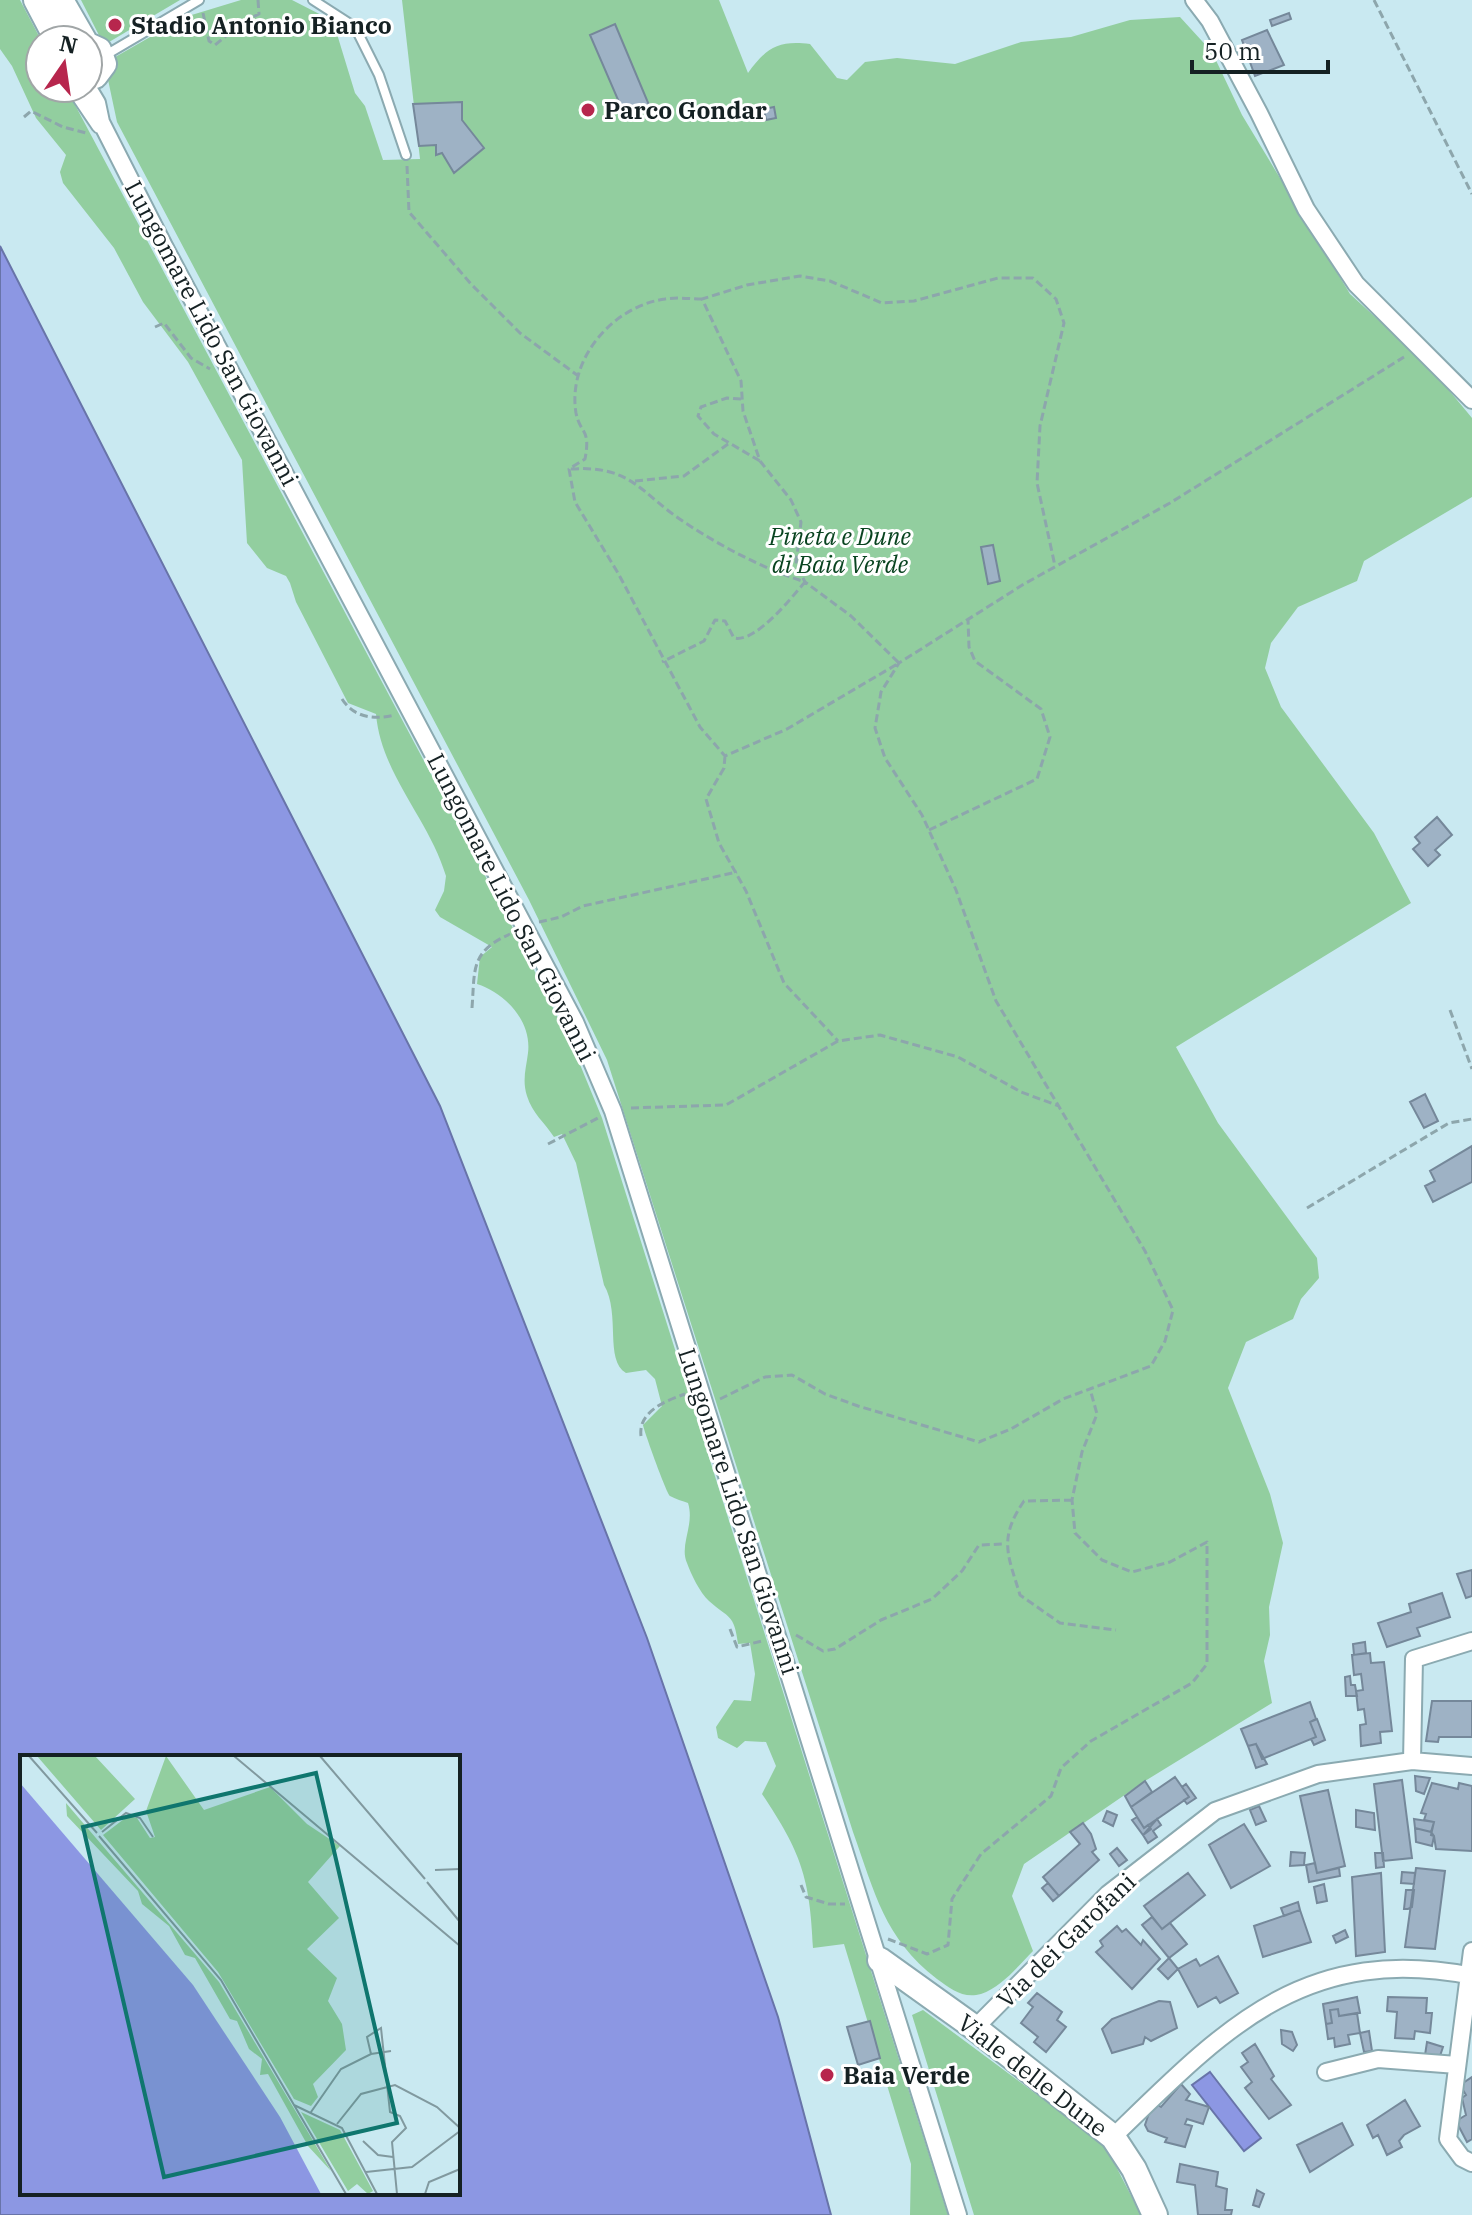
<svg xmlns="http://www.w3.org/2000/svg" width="1472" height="2215" font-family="'IBM Plex Serif',serif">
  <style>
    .green { fill: #92ce9f }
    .water { fill: #8c97e3; stroke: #6874a9; stroke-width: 2; fill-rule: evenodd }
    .building { fill: #9eb2c5; stroke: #75889a; stroke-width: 2 }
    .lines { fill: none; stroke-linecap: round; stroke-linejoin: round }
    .lane-casing { stroke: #8baab1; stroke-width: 12 }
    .street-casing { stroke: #8baab1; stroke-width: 20 }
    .secondary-casing { stroke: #8baab1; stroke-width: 28 }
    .path { stroke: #8da6ac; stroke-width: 3; stroke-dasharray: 8 4; stroke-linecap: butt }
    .lane { stroke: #fff; stroke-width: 8 }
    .street { stroke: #fff; stroke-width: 16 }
    .secondary { stroke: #fff; stroke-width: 24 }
    .poi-dot { fill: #b7264d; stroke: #fff; stroke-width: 3 }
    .labels { text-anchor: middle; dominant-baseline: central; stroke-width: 6; stroke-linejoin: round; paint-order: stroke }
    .poi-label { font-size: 24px; font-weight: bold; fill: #152123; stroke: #fff; text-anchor: start }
    .street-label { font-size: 24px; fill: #152123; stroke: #fff }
    .park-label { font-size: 24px; font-style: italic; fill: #094420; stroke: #fff }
    .inset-road { fill: none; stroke: #81999f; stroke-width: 2 }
    .view { fill: #0f766e; fill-opacity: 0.15; stroke: #0f766e; stroke-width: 4 }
    .inset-edge { fill: none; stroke: #152123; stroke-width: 4 }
  </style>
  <rect width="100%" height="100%" fill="#c9e9f1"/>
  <path class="green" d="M0,0H20L41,40L40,88H66L515,932L574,1050L602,1118L948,2215H910L911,2164L844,1944L813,1948C810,1878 801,1852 762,1794L776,1766L766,1742L745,1741L737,1748L718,1738L716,1727L734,1700L751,1701L755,1674L750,1643L738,1644C734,1613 729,1619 709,1601C700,1593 691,1574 687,1563C679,1545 695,1525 688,1503C683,1501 675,1499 670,1496C666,1492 644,1431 643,1425L662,1406L655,1379L646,1370L626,1373C604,1360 621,1314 604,1285L576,1163L562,1134L554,1137C545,1123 532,1113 527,1096C522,1080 526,1069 528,1053C532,1021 505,993 477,984L480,957L492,947L440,917L435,910L444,891L446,876C429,819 381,774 376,714L348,703L296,602L290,583L286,576L267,568L247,543L242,460L188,362L143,302L114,248L63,183L60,172L66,155L36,118L12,66L0,49Z
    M81,0H180L104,45Z
    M241,0H292L333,21L355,93L365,106L383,160L420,159L402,0H719L748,73C766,48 778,40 810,44L837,78L847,80L865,62L897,58L955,64L1021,42L1071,37L1130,20L1180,17L1212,52L1242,115L1350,294L1428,365L1472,418V497L1364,561L1357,581L1298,607L1271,643L1265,668L1281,707L1374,833L1411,903L1176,1047L1218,1123L1317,1258L1319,1278L1301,1299L1293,1319L1246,1342L1228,1388L1270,1494L1283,1543L1269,1607L1270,1635L1264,1661L1272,1703L1145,1781L1024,1864L1012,1896L1033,1951C1018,1966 1002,1987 981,1994C963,1999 951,1989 937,1979C884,1938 875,1893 853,1832L607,1060L529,900L117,122L107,75L110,60L185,17Z
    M923,2010L1105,2145L1141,2215H974L912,2015Z"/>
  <path class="water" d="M0,246L440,1106L647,1638L778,2017L831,2215H0ZM22,1757H458V2193H22Z
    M1210,2072L1261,2138L1244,2151L1192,2085Z"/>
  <path class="building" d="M1289,13L1291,19L1272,26L1270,20Z
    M615,24L649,105L625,116L590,35Z
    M1267,30L1284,65L1255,76L1242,40Z
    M462,102V120L484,148L454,173L442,153L436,155V145L419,146L413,104Z
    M774,107L776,118L766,120L764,109Z
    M993,545L1000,581L988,584L981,547Z
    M1437,817L1452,835L1435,850L1440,855L1428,866L1413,849L1420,843L1415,837Z
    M1425,1094L1438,1121L1424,1128L1410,1102Z
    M1472,1146V1182L1433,1202L1425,1186L1435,1181L1430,1171Z
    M1472,1570V1596L1466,1598L1457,1574Z
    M1442,1593L1450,1617L1417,1628L1420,1636L1387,1647L1378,1623L1411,1612L1409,1604Z
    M1365,1642L1366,1653L1354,1655L1353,1644Z
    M1370,1653L1371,1663L1384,1662L1392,1731L1380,1732L1381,1743L1361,1746L1360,1725L1366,1724L1364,1709L1358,1710L1356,1691L1363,1690L1361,1674L1354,1675L1352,1655Z
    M1350,1676L1351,1685H1355L1357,1696H1346L1345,1677Z
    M1432,1701H1472V1737H1439L1438,1742L1426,1741Z
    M1310,1702L1316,1719L1310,1722L1316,1737L1262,1759L1256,1744L1248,1746L1241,1729Z
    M1317,1719L1325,1740L1314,1745L1311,1739L1316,1737L1310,1722Z
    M1256,1744L1267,1764L1256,1768L1248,1746Z
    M1415,1776L1430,1778L1424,1794L1416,1791Z
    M1175,1777L1189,1797L1144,1828L1131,1807Z
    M1402,1780L1412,1858L1383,1861L1374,1784Z
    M1145,1781L1152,1792L1131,1807L1125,1796Z
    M1432,1783L1458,1789L1459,1783L1472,1786V1851L1436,1849L1434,1836L1431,1835L1434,1822L1424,1820L1426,1814L1421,1813Z
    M1186,1784L1196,1798L1187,1804L1184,1800L1189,1797L1182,1787Z
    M1328,1790L1345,1866L1317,1873L1300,1796Z
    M1259,1806L1266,1821L1256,1825L1250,1810Z
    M1356,1810L1374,1813L1375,1830L1356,1827Z
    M1107,1811L1117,1815L1113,1826L1103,1821Z
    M1137,1817L1144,1828L1148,1825L1151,1829L1143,1835L1132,1820Z
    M1157,1819L1161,1825L1153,1831L1157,1837L1148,1843L1143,1835Z
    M1414,1819L1434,1822L1431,1832L1415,1828Z
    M1083,1823L1091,1834L1096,1849L1092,1852L1099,1860L1059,1896L1043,1877L1080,1844L1070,1832Z
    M1244,1824L1270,1866L1231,1888L1209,1845Z
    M1415,1828L1431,1832L1434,1836L1432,1846L1416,1842Z
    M1117,1848L1127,1860L1119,1866L1110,1854Z
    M1291,1852L1305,1853L1304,1865L1290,1866Z
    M1375,1853H1383L1384,1867L1376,1868Z
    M1315,1863L1317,1873L1339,1868L1340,1876L1309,1882L1306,1865Z
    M1416,1868L1445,1871L1435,1949L1405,1947Z
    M1402,1872L1415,1873L1414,1884L1401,1883Z
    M1188,1873L1205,1895L1162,1929L1144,1906Z
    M1381,1873L1385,1952L1356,1956L1352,1877Z
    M1048,1883L1059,1896L1053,1901L1042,1888Z
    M1324,1884L1327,1901L1317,1903L1314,1887Z
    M1406,1890H1414L1412,1907L1408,1909H1404Z
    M1298,1902L1300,1910L1284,1916L1281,1908Z
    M1300,1910L1311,1942L1263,1957L1254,1926Z
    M1152,1917L1162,1929L1170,1923L1187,1944L1169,1958L1142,1925Z
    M1117,1926L1122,1932L1126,1929L1141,1945L1143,1940L1160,1959L1132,1989L1096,1952L1103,1946L1100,1941Z
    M1345,1930L1348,1937L1336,1943L1333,1936Z
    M1218,1956L1238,1993L1220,2003L1216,1997L1198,2007L1178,1969L1196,1959L1200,1966Z
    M1169,1958L1178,1969L1168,1979L1158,1969Z
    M1037,1993L1062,2012L1057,2020L1066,2027L1046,2052L1034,2042L1038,2037L1021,2023L1033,2007L1028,2003Z
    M1357,1997L1360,2013L1339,2016L1338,2009L1330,2010L1332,2023L1326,2024L1323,2004Z
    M1388,1997L1427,1998L1426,2013H1432L1430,2033L1415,2031L1414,2039L1395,2038L1397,2012L1387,2011Z
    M1159,2001L1170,2002L1177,2028L1151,2041L1145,2037L1143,2044L1112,2053L1102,2029L1112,2019Z
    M1338,2009L1339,2016L1357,2013L1360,2033L1348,2035L1350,2044L1335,2047L1334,2038L1328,2039L1326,2024L1332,2023L1330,2010Z
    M870,2021L880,2058L858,2065L847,2027Z
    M1281,2030L1292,2032L1297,2045L1293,2051L1282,2044Z
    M1369,2031L1372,2051L1364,2052L1360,2033Z
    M1427,2042L1443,2047L1440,2056L1425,2055Z
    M1255,2044L1274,2076L1271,2079L1291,2105L1269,2119L1245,2088L1252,2082L1241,2067L1248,2062L1242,2053Z
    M1472,2077V2139L1467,2142L1456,2121L1466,2115L1462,2098L1466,2095L1460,2085Z
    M1181,2084L1190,2094L1186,2100L1209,2107L1203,2124L1187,2119L1185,2124L1192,2126L1185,2147L1165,2142L1167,2138L1148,2131L1145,2125L1149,2113L1158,2105L1161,2107Z
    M1405,2100L1420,2126L1404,2135L1399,2141L1402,2147L1387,2155L1378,2135L1373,2138L1367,2125Z
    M1342,2123L1353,2145L1310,2172L1297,2145Z
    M1180,2164L1218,2172L1216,2186L1227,2189L1225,2210H1232L1231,2215H1198L1195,2185L1177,2182Z
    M1257,2190L1264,2194L1259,2207L1253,2205Z"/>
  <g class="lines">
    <defs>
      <path id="lane" d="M313,0L355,27L379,75L406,155
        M104,56L199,0"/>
      <path id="street" d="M1194,0L1210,21L1259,113L1306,209L1356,284L1472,400
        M75,88L100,125
        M88,88L97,103L101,122L164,246L575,1022L613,1111L958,2215
        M1412,1761L1414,1659L1472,1641
        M1472,1951L1448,2139L1462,2158L1472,2163
        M975,2028L1108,1894L1215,1811L1318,1774L1412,1761L1472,1766
        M1326,2072L1378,2059L1457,2065
        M1113,2137C1224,2029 1304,1943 1472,1976"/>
      <path id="secondary" d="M36,0L57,40
        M61,0L84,40
        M88,45L99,50L104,64L95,76L88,78
        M880,1960L975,2028L1113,2137L1134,2169L1155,2215"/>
    </defs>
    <use href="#lane" class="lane-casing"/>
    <use href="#street" class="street-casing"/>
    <use href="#secondary" class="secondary-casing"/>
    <path class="path" d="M1374,0L1472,194
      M203,13L209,41L215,45L243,22L259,14L258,0
      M24,117L31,111L63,127L86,133
      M407,166L409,212L471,284L520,333L577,375
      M702,299C690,299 677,297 665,299C613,306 567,359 576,413C580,434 591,428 585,459L569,469L575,502L618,573L700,727L725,756L787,729L899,663L851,616L805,582L796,564L801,522L791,500L760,461L743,411L741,381L702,299L747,285L800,276L830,281L882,303L914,301L998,278H1033L1056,299L1064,323L1040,426L1037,483L1055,566
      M155,327L164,323L191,358L210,369
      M741,399L727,398L701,407L698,416L714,434L760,461
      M571,469C632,465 640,493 684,522C722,547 762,568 805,582C791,598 756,643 734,638L725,621L715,620L704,641L662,662
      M635,481L684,476L728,444
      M342,699C354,718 375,720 395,715
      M725,756L724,768L706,799L719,843L746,891L784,983L838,1041
      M929,830L1037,779L1050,737L1041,709L975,661L969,647L968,620
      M539,922L561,917L583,906L737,872
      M472,1008C475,969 470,952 510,934
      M1450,1010L1472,1069
      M631,1108L726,1105L838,1041L880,1035L958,1057L1021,1092L1059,1106
      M548,1144L598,1118
      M1307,1208L1449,1123L1472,1119
      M720,1399L765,1377L792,1375L825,1394L858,1406L979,1442L1011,1429L1063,1399L1151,1366L1165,1341L1173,1310L1145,1251L996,1001L956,890L922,815L885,758L875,728L881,692L899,663L1024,584L1170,503L1404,357
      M641,1436C638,1411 666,1401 685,1394
      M1072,1500L1024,1501C998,1539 1008,1555 1020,1595L1060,1623L1116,1630
      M730,1629L737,1647L762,1641
      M796,1635L823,1651L835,1649L881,1620L932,1599L962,1571L979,1545L1005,1544
      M801,1885L806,1897L829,1904H845
      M888,1939L927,1954L948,1945L952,1899L981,1854L1051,1796L1061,1768L1091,1741L1192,1683L1207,1664V1542L1170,1562L1132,1572L1102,1560L1075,1533L1072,1500L1082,1452L1097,1414L1090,1389"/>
    <use href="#lane" class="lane"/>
    <use href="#street" class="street"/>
    <use href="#secondary" class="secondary"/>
  </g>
  <g class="poi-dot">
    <circle cx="115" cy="25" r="8"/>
    <circle cx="588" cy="110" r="8"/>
    <circle cx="827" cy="2075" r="8"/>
  </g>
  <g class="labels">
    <g class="poi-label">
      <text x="131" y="25">Stadio Antonio Bianco</text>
      <text x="604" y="110">Parco Gondar</text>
      <text x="843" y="2075">Baia Verde</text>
    </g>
    <g class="street-label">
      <text transform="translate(212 333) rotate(62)">Lungomare Lido San Giovanni</text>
      <text transform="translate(512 907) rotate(63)">Lungomare Lido San Giovanni</text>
      <text transform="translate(739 1511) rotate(72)">Lungomare Lido San Giovanni</text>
      <text transform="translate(1066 1940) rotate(-44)">Via dei Garofani</text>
      <text transform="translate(1033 2075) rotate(38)">Viale delle Dune</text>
    </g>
    <g class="park-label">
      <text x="840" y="536">Pineta e Dune<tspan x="840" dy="28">di Baia Verde</tspan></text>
    </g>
  </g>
  <g transform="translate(20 1755)">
    <rect width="440" height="440" fill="#c9e9f1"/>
    <path d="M17,1H75L115,44L81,75ZM146,1L184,55L250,32L287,69L320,91L288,127L319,163L287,194L317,223L308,246L322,269L326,295L293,329L298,342L291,351L274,344L198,217L83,80L108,61L117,63L130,83L135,82L126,56ZM46,48L199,227L311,416L288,391L248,319L240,320L242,304L229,294L217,266L210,264L175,203L165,200L149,171L122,149L118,136L47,61ZM281,357L320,375L353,436L348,439L337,429L328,436Z" fill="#92ce9f"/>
    <path d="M0,28L173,230L260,362L301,439H0Z" fill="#8c97e3"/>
    <path class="inset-road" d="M9,1L77,78M214,1L440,191M300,1L405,124M82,77L106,58L120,63L133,82M79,81L201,225L326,439M415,115L440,114M407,127L440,167M351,299L347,282L361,273L370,357L380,361L386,373L372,387L377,439M274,350L322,373L357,439M291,357L321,314L351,299L371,296M317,369L341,339L375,330L417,352L440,373M343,386L358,400L373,402M346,417L392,412L440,376M405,439L409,427L440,414"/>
    <path class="view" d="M296,18L377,368L144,422L63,72Z"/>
    <rect width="440" height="440" class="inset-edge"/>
  </g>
  <g transform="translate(64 64) rotate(13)"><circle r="38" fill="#ffffff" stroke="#a1a6a7" stroke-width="2"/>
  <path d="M0-6L14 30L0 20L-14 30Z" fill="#b7264d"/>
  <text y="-12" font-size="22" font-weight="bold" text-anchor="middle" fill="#152123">N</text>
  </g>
  <path d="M1192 60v12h136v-12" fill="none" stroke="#152123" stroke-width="4"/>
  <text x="1204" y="60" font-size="24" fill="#152123" stroke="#ffffff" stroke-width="6" paint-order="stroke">50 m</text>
</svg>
